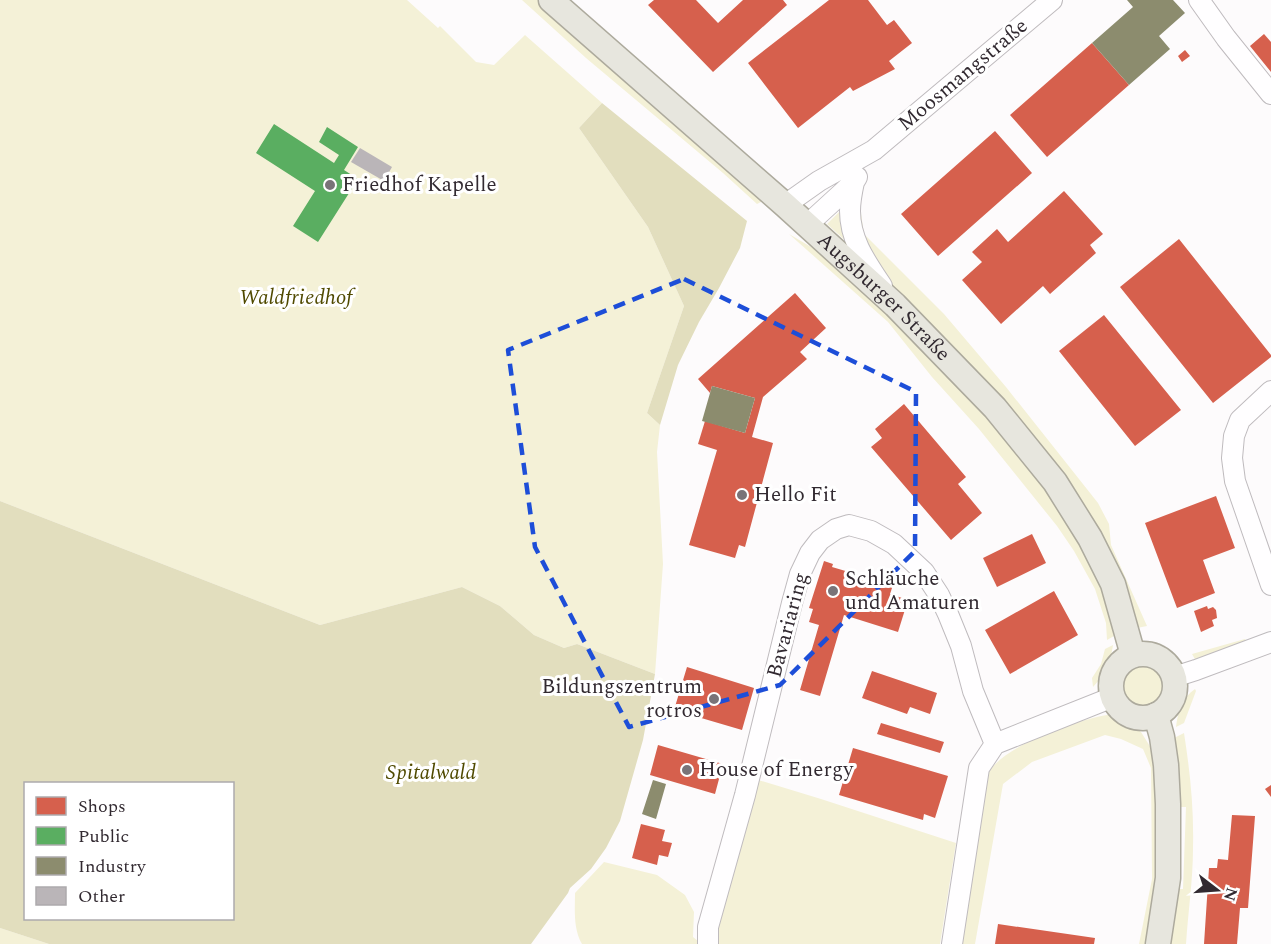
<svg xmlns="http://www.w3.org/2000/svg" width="1271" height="944" font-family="Spectral,serif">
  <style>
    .green { fill: #f4f1d7 }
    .forest { fill: #e2debe; fill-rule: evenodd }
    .shops { fill: #d6604d }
    .public { fill: #5aae61 }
    .industry { fill: #8c8c6e }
    .building { fill: #bab5b8 }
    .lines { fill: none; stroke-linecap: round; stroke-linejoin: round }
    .minor-casing { stroke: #bfbbbe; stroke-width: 22 }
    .major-casing { stroke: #adaa9d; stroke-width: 27 }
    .minor { stroke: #fffeff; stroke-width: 20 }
    .major { stroke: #e7e6de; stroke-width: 24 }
    .marked { fill: none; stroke: #1d4ed8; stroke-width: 4.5; stroke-dasharray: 12 8; stroke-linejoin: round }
    .poi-dot { fill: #797378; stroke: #fff; stroke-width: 2 }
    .labels { text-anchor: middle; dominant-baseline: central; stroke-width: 6; stroke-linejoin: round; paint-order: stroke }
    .street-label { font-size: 21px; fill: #322a31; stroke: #fff }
    .poi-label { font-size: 21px; fill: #322a31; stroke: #fff; text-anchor: start }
    .park-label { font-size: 21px; font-style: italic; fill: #504a00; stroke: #fff }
  </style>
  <rect width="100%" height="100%" fill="#fdfbfc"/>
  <path class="green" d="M0,0H407L438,28L440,26L476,62L494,65L525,35L602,103L579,128L648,227L684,306L647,413L660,425L657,452L663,564L655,674L577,644L564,648L534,635L500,606L462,587L320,625L0,501Z
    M522,0H538L763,201L757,204L723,173L586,58Z
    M859,200L864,234L944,314L1006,387L1098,503L1109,524L1111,545L1147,626L1137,628L1121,581L900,300L860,235Z
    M842,209L849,244L827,224Z
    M789,234L823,254L890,314L962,388L1048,486L1103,586L1114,636L1107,640L1106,623L1095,589L1074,551L1057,526L979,429L932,377L888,322Z
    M1245,639L1248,644L1196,661L1192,654Z
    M1113,645C1110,664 1106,673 1093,687L1092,678L1101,664L1105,649Z
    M1119 686a23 23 0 1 1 46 0a23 23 0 1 1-46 0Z
    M1195,689L1196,691L1184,723L1176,727C1178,711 1182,698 1195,689Z
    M1107,715L1117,716L1131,723L1141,732L1151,748L1158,768L1161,878L1150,944H1139L1152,879L1151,768L1143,749L1121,739L1105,735L1032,762L1003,784L975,944H961L984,783C986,779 988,774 990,770C1009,744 1076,720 1107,715Z
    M1184,733C1190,771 1194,809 1193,848C1193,880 1188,912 1186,944H1167L1177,889H1183L1186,807H1178L1174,738Z
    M755,779L821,799L956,843L940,944H713Z
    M604,862L657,875L685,895L694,912L693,937L698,941V944H582C573,928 575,910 575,893Z
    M0,928L49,944H0Z"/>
  <path class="forest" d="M602,103L747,221L740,248L719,288L699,322L678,365L660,425L647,413L684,306L648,227L579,128Z
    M0,501L320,625L462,587L500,606L534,635L564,648L577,644L655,674L643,740L620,821L606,848L591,869L570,888L568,893L531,944H49L0,928ZM26,784H232V918H26Z"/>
  <path class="shops" d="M654,0H696L718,23L743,0H783L787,5L713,72L648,5Z
    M829,0H868L887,25L894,20L912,43L889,61L895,69L853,91L850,87L798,128L748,63Z
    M1264,34L1271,42V72L1250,46Z
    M1092,43L1129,85L1047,157L1010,115Z
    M1185,50L1190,56L1182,62L1178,56Z
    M995,131L1032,173L938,256L901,214Z
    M1064,191L1103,234L1090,245L1096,253L1050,294L1043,286L1001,324L962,280L982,262L972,252L997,229L1008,242Z
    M1179,239L1271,355V357L1213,403L1120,287Z
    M795,293L826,328L800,352L807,359L763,397L752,437L773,443L745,547L739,545L735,558L689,545L717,450L698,444L705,421L745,433L755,398L712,386L710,393L698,379Z
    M1104,315L1181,410L1135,446L1059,351Z
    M904,404L966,477L958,484L982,513L951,540L871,447L882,438L875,429Z
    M1216,496L1235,548L1203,560L1215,593L1177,608L1145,523Z
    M1032,534L1046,563L997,587L983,558Z
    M824,561L833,564L832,567L893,585L890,594L908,600L898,632L844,615L820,696L800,690L819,625L809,622L813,609L809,608Z
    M1054,591L1078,635L1010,674L985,630Z
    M1207,606L1208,609L1213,607L1216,610L1217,618L1212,620L1214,626L1201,632L1194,611Z
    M687,667L754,688L742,730L674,710Z
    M872,671L937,693L930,714L910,707L907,714L862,698Z
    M881,723L944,742L940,753L877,734Z
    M658,745L723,764L715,794L650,775Z
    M853,748L948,776L935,818L924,814L923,820L839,795Z
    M1271,785V797L1265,789Z
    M1232,815L1255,816L1248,908H1240L1237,944H1204L1209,868H1217L1218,859L1228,860Z
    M641,824L665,830L662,841L672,843L668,857L659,855L657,865L632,858Z
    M998,924L1095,938L1094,944H995Z"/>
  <path class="public" d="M274,124L334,163L339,155L319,142L327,127L358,147L344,170L358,179L318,242L293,226L315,191L256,153Z"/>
  <path class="industry" d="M1127,0H1173L1185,13L1159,36L1170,49L1129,85L1092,43L1133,7Z
    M712,386L755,398L745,433L702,421Z
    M653,780L666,784L656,819L642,814Z"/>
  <path class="building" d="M360,148L392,167L384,181L351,162Z"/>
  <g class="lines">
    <defs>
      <path id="minor" d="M1199,0L1226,38L1271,94
        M854,182C852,191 850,201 850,211C850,240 866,262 882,286
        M785,205L819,181L874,150L1052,0
        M807,225L854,182L857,177
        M1271,391L1240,420L1234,436L1232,458L1235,481L1271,585
        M1174,677L1196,670L1271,642
        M708,944V927L745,795L792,603L800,574L810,553L820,540L836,529L849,525L871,531L894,544L924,572L939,595L948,614L961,646L973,691L995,744
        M952,944L979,768L995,744L1113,697"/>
      <g id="major">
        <path id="s1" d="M551,0L785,205L895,305L995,408L1055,482L1090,538L1113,584L1133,655"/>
        <circle cx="1143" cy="686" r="32"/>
        <path d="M1156,715L1162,737L1166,765L1168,804V878L1158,944"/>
      </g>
    </defs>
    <use href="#minor" class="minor-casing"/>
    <use href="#major" class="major-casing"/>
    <use href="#minor" class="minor"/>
    <use href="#major" class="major"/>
  </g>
  <path class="marked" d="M684,279L916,392L915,551L780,685L629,727L535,547L508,350Z"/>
  <g class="poi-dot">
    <circle cx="330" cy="185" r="6"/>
    <circle cx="742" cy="495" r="6"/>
    <circle cx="833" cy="591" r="6"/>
    <circle cx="714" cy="699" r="6"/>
    <circle cx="687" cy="770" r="6"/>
  </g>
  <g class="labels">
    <g class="street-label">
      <text transform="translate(963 75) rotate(-40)">Moosmangstraße</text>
      <text stroke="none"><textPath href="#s1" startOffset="446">Augsburger Straße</textPath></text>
      <text transform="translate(788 625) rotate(-75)">Bavariaring</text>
    </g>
    <g class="poi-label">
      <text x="342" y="185">Friedhof Kapelle</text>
      <text x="754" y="495">Hello Fit</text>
      <text x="845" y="579">Schläuche<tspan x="845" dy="24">und Amaturen</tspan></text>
      <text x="702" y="687" text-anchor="end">Bildungszentrum<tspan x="702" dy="24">rotros</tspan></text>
      <text x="699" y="770">House of Energy</text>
    </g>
    <g class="park-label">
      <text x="296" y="298">Waldfriedhof</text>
      <text x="431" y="773">Spitalwald</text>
    </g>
  </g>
  <rect x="24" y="782" width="210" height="138" fill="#ffffff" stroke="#adaaad" stroke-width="1.5"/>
  <rect x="36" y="797" width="30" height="18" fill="#d6604d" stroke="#adaaad" stroke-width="1.5"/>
  <text x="78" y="812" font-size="18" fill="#322a31">Shops</text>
  <rect x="36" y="827" width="30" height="18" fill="#5aae61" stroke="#adaaad" stroke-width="1.5"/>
  <text x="78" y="842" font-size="18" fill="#322a31">Public</text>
  <rect x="36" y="857" width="30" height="18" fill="#8c8c6e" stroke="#adaaad" stroke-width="1.5"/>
  <text x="78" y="872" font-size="18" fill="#322a31">Industry</text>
  <rect x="36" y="887" width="30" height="18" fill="#bab5b8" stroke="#adaaad" stroke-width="1.5"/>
  <text x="78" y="902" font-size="18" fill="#322a31">Other</text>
  <g transform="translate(1217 890) rotate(107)" stroke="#ffffff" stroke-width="4.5" paint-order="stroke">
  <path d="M0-4.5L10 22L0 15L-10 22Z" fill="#322a31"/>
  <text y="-9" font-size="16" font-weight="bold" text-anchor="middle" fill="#322a31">N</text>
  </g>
</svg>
